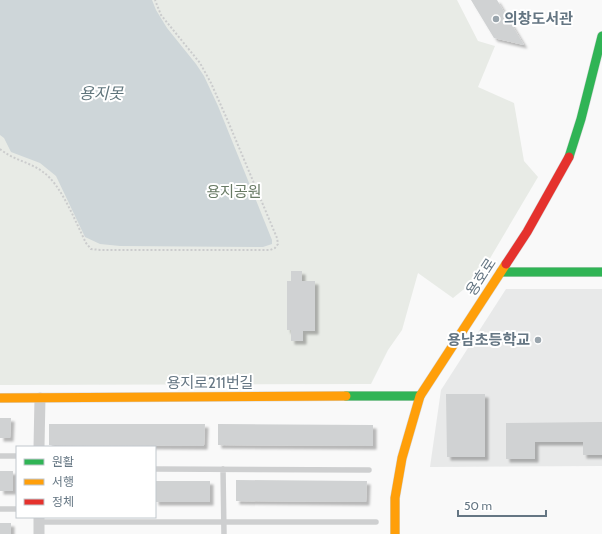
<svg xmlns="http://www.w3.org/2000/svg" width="602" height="534" font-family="Cabin,'Noto Sans KR',sans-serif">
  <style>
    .built { fill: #e8e9e9 }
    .green { fill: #e8ebe6 }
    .water { fill: #ced6d9 }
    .building { fill: #d0d2d3; filter: url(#shadow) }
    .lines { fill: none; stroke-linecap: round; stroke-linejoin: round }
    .fast-casing { stroke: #d5d6d7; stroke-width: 10 }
    .slow-casing { stroke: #d5d6d7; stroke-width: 10 }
    .jam-casing { stroke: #d5d6d7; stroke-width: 10 }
    .path { stroke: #cbcccd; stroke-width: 2; stroke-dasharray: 2 2; stroke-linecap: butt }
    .lane { stroke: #cecfd0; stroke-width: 5.5 }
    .street { stroke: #cecfd0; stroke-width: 11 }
    .fast { stroke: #30b455; stroke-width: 9 }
    .slow { stroke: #ff9f0a; stroke-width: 9 }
    .jam { stroke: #e5322d; stroke-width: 9 }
    .poi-dot { fill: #99a4ac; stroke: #fff; stroke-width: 1.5 }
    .labels { text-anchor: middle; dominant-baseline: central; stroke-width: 4; stroke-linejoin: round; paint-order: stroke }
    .poi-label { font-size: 15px; font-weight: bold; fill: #657683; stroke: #fff; text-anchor: start }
    .park-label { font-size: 15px; fill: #687a64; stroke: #fff }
    .street-label { font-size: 15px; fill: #657683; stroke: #fff }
    .water-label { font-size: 16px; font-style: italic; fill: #60757c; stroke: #fff }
  </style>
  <defs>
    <filter id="shadow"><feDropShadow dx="3.5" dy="3.5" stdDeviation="1" flood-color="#0004"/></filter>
  </defs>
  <rect width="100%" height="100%" fill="#f9f9f9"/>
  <path class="built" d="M506,289H602V466L430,467L441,390Z"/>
  <path class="green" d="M0,0H457L478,41L495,46L478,87L514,103L524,161L538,177L479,277L453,298L418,273L402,330L388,350L371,384L0,385Z"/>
  <path class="water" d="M0,0H152L156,10L167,28L196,64L204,76L218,106L272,240V244L263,247L120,246L100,244L85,237L56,176L40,163L11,152L4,138L0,135Z"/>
  <path class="building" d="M471,0H497L524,45L494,38Z
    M291,271H302V281H315V331H303V341H291V330H287V281H291Z
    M446,394H485V457H447Z
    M0,418H11L10,438H0Z
    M602,422V455H583V442H535V459H506V423Z
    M49,424H205L204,446L49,445Z
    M218,424L373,425V446L218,445Z
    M0,471H13V491H0Z
    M236,480L367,481L366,502L236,501Z
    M155,481H210V502H155Z
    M0,523H11V534H0Z"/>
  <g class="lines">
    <defs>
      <path id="fast" d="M569,157L581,119L602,36
        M501,272H602
        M346,396H420"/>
      <path id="slow" d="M0,398L346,396
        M395,534V498L402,458L420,396L506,264"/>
      <path id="jam" d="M506,264L527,232L569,157"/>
    </defs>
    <use href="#fast" class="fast-casing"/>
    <use href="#slow" class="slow-casing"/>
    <use href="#jam" class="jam-casing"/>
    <path class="path" d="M0,149C13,160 30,162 43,172C61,184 76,223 86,243L91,249L100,250H270L275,248L278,244L277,238L227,119L211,83L200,63L161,15L155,0"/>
    <path class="lane" d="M0,456H17
      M155,469L369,470
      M223,469L224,534
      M0,509H17
      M39,522H376"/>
    <path class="street" d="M39,447L40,398
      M39,534V517"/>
    <use href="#fast" class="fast"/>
    <use href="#slow" class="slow"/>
    <use href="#jam" class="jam"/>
  </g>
  <g class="poi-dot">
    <circle cx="496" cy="19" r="4"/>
    <circle cx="538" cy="340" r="4"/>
  </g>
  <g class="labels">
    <g class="poi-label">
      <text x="504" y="19">의창도서관</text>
      <text x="530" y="340" text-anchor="end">용남초등학교</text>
    </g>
    <g class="park-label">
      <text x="234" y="192">용지공원</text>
    </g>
    <g class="street-label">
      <text transform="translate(481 277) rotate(-57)">용호로</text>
      <text x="210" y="383">용지로211번길</text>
    </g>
    <g class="water-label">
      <text x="101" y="93">용지못</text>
    </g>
  </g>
  <rect x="16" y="446" width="140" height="72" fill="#ffffff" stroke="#c1c8cd"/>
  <rect x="24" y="459" width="20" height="6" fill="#30b455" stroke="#c1c8cd"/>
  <text x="52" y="466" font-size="12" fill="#657683">원활</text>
  <rect x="24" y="479" width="20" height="6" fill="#ff9f0a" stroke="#c1c8cd"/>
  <text x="52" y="486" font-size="12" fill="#657683">서행</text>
  <rect x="24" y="499" width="20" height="6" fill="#e5322d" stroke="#c1c8cd"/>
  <text x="52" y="506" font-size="12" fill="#657683">정체</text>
  <path d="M458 510v6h88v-6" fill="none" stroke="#657683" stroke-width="2"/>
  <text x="464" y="510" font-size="12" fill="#657683" stroke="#ffffff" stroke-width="3" paint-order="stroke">50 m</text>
</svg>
